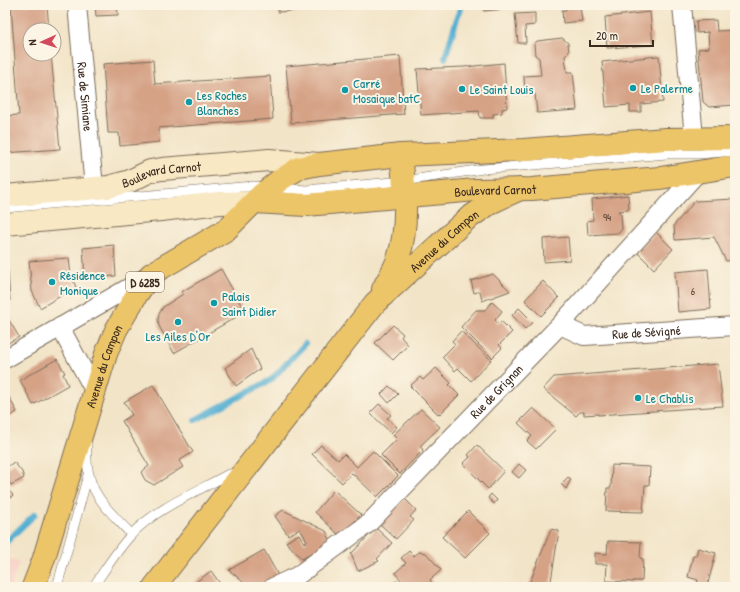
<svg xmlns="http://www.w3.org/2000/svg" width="740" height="592" font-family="'Patrick Hand',sans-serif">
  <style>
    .built { fill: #f7d1c6 }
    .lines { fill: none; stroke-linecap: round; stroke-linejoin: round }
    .stream { stroke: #53afd1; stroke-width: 6 }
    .building { fill: #d5a286 }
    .service-casing { stroke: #7b6b59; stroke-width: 10 }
    .minor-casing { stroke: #7b6b59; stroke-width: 20 }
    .secondary-casing { stroke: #7b6b59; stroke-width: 24 }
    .primary-casing { stroke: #7b6b59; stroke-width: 24 }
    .service { stroke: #fff; stroke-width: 9 }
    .minor { stroke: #fff; stroke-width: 18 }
    .secondary { stroke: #f8e8c3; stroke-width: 22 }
    .primary { stroke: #edc569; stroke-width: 22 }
    .culture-dot { fill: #0f9aa8; stroke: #fcf5e5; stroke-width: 1.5 }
    .labels { text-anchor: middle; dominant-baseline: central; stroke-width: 4; stroke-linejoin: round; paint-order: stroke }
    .number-label { font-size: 11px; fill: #624838 }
    .shield { fill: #fcf5e5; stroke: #75675a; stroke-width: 1 }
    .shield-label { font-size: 12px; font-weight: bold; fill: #3b2a1e }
    .culture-label { font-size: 13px; fill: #0d838f; stroke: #fcf5e5; text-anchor: start }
    .street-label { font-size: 13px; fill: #3b2a1e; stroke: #fcf5e5 }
  </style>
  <rect width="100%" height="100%" fill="#fcf5e5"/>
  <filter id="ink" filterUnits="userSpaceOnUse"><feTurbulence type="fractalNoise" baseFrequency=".025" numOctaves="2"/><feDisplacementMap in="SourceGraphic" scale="8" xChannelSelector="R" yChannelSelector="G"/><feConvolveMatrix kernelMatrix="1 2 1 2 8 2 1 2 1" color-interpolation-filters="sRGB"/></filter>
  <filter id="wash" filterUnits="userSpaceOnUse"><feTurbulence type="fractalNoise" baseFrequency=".012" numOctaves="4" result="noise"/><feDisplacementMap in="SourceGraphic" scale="16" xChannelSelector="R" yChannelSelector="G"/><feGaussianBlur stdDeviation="0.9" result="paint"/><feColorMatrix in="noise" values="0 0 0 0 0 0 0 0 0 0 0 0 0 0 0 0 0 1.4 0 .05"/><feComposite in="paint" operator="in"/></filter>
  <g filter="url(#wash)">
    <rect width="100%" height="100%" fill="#f2e4c7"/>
    <path class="built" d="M6,556L19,563L10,587H5V557Z"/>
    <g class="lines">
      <path class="stream" d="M445,58L461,5
        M195,420L271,380L305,344
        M5,543L35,514"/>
    </g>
    <g id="blocks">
      <path class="building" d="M11,5H47L49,30H30V54H51L60,149L5,153V116L19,115Z
        M95,5H117L118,15L96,16Z
        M278,5H351V7L278,12Z
        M484,5H533V6L484,11Z
        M694,5H712V6L694,8Z
        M580,6L582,21L563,23L562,10H566V7Z
        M650,12L653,45L607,48L605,17Z
        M535,13V25L525,26L526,43H518L515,14Z
        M716,20L717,31L735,30V105L709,107L703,102L698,49L709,48L708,32L697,33L696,21Z
        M562,38L568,43L569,52L565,56L567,72H573L577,110L537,113L535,94L525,95L524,76L541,75L539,58L535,55L534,44L537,41Z
        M400,56L404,114L291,123L286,66Z
        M658,56H659L663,102L641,104V112H630V105L606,107L602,62Z
        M153,60L155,84L270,76L273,119L158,128L159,142L120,146L119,133H108L103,64Z
        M504,63L507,108L502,109V113L493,114V118H480L479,111L421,115L417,69L464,67Z
        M628,195L629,208L628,210L618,211L621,214L622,229L619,233L588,235L587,221L593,220L592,199Z
        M735,199V260L726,261L714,237L675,240L674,225L695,201Z
        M656,232L673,249L654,269L637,252Z
        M568,237L570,260L544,262L543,239Z
        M114,245L116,276L85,278L83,248Z
        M69,258L71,276L76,287L40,308L32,291L29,261Z
        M221,269L245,312L174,353L159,326L158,320L159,314L163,307L183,294L181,292Z
        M708,269L711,309L678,312L675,272Z
        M5,271H8L10,301H5Z
        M493,274L510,291L482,301L480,291L474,293L471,281Z
        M543,281L559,298L541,316L525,300Z
        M492,302L502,311L495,320L498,324L501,321L512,332L499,345L502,348L492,358L461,327L476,310H485Z
        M519,308L533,322L525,329L512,315Z
        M9,320L19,337L8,343L5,338V323Z
        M393,325L403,334L401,337L408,345L393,360L375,343Z
        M461,331L491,360L471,381L458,368L455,371L442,357L455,344L452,341Z
        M251,349L260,369L236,386L225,368Z
        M57,359L65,373L63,374L68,385L33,405L20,380Z
        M718,364L723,406L598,415V414L584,415V412H580L576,416L543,389L554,377Z
        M436,368L451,383L449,385L459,395L439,415L410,386L420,377L423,380Z
        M153,385L193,452L179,461L183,467L154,485L145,480L141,472L149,466L122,421L132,415L124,402Z
        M389,386L398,394L389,403L381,394Z
        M5,390L17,412L5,419Z
        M379,404L391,415L387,418L397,427L391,433L370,413Z
        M533,408L556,429L536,449L527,441L532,436L518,423Z
        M421,409L440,427L420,446L423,450L400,474L381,455L397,439L393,435Z
        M321,445L338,460L344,454L357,467L373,451L398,476L377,497L352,473L342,483L312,454Z
        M477,445L504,471L488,489L463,464L470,457L468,455Z
        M14,462L22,472L24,478L11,485L9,482L5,484V465L7,467Z
        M519,464L526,470L519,478L512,472Z
        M612,465L650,467L649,485H645L643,512L606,511L607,488H611Z
        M568,477L571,479L566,489L561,484Z
        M5,487L13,495L8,500L5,497Z
        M334,490L361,515L340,536L315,512Z
        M491,494L497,500L494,504L488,498Z
        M404,498L416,510L410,517L414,520L396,539L380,524Z
        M283,510L326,531L331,542L302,559L286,542L299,534L304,543L307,541L300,529L288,535L275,516Z
        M468,511L490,533L465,558L442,537Z
        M376,528L392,543L377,559L379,561L358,571L351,554Z
        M551,529L559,531L550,587H528Z
        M608,541L641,542L640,558L643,559L642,581H633V582L606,581L607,564H595V553L607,554Z
        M698,548L716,553L707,587H696L698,580L688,577L693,556H696Z
        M264,550L279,577L263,587L260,583L254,587H249L229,570Z
        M409,551L414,556L419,552L426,553L441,570L430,580L434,585L431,587H407L395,573L406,563L401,558Z
        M211,571L221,585L218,587H189Z
        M397,581L402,587H393L392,583Z"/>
    </g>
  </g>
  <g filter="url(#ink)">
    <use href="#blocks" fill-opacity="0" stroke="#7b6b59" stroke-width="1"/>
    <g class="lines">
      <defs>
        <path id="service" d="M5,208L253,186L306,190L404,181L483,169L667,154H700L735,151
          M87,444C84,490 102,503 131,534
          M57,587L88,475
          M93,587C105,570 117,550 131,535C153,510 198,491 227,475L237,472"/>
        <g id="minor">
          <path id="s1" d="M77,5L94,188"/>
          <path d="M682,5L694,138"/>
          <path id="s2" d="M560,325L584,336L735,326"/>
          <path d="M60,327L94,390"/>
          <path d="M5,359L149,276"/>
          <path id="s3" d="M273,587L297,576L369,523L560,325L699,171"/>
        </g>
        <g id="secondary">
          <path id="s4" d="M5,196L108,187L130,181L150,171L162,169L269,160L319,164"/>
          <path d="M5,224L161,210L219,203L255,202"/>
        </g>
        <g id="primary">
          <path id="s5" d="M255,202L306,205L476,190L532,189L660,178L735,166"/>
          <path d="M383,289C388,279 394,270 398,259C409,226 405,190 401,155"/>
          <path id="s6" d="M33,587L43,561L106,354L116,330L137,294L151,274L226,230L261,195L280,180L288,175L299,168L319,164L401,155L523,150L666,139L735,138"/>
          <path id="s7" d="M154,587L375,303L467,219L492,202L520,189"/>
        </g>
      </defs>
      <use href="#service" class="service-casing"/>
      <use href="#minor" class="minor-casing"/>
      <use href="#secondary" class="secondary-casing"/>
      <use href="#primary" class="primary-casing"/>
      <use href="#service" class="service"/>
      <use href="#minor" class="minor"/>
      <use href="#secondary" class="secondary"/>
      <use href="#primary" class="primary"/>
    </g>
  </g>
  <g class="culture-dot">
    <circle cx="633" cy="88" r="4"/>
    <circle cx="462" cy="89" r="4"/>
    <circle cx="345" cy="90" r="4"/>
    <circle cx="189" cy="102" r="4"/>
    <circle cx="52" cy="282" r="4"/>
    <circle cx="214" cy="303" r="4"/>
    <circle cx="178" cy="322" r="4"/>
    <circle cx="638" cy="398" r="4"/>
  </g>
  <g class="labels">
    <g class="number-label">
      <text x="607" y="217">94</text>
      <text x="693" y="291">6</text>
    </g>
    <rect class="shield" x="126" y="272" width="38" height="20" rx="3"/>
    <g class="shield-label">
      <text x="145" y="282">D 6285</text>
    </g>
    <g class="culture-label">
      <text x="353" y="83">Carré<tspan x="353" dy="15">Mosaique batC</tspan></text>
      <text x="641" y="88">Le Palerme</text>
      <text x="470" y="89">Le Saint Louis</text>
      <text x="197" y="95">Les Roches<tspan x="197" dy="15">Blanches</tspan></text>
      <text x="60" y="275">Résidence<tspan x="60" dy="15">Monique</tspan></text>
      <text x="222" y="296">Palais<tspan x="222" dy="15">Saint Didier</tspan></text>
      <text x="178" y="336" text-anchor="middle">Les Ailes D'Or</text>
      <text x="646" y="398">Le Chablis</text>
    </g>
    <g class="street-label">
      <text stroke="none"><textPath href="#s1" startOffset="92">Rue de Simiane</textPath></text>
      <text stroke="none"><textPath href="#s4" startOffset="159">Boulevard Carnot</textPath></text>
      <text stroke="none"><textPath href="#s5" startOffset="241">Boulevard Carnot</textPath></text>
      <text stroke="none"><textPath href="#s7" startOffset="453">Avenue du Campon</textPath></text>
      <text stroke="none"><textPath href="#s2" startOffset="89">Rue de Sévigné</textPath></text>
      <text stroke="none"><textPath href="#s6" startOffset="232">Avenue du Campon</textPath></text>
      <text stroke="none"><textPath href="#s3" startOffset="299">Rue de Grignan</textPath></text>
    </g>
  </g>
  <rect width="740" height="592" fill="none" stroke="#fcf5e5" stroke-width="20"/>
  <g transform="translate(42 42) rotate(267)"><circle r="19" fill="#fcf5e5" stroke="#afa495"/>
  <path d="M0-3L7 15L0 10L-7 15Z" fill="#d1495b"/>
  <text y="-6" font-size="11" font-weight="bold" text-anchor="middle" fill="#3b2a1e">N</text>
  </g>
  <path d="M590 40v6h63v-6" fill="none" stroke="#3b2a1e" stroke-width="2"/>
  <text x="596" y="40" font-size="12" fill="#3b2a1e" stroke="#fcf5e5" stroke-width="3" paint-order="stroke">20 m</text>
</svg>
